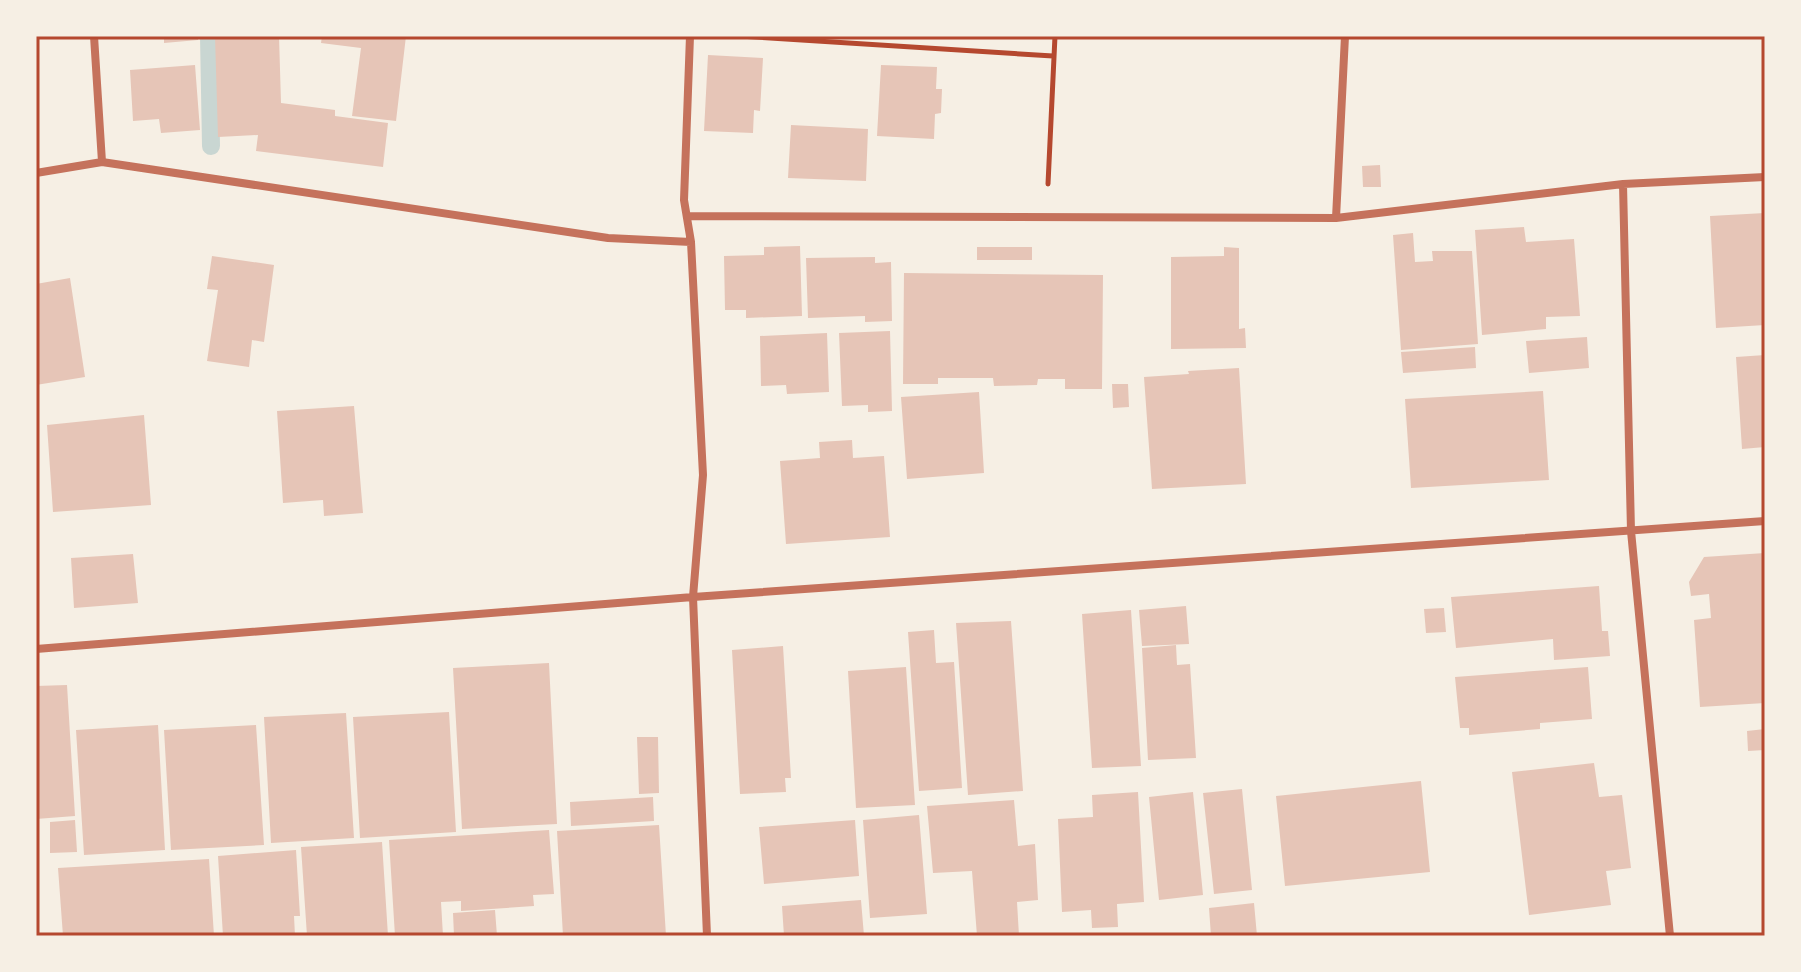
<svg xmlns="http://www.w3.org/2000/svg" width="1801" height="972" font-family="'Alegreya Sans',sans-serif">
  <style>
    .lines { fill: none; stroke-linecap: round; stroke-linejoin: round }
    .stream { stroke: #c9d6d2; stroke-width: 18 }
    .building { fill: #e6c5b7 }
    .path { stroke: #b5482f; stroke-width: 5 }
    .minor { stroke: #c5725c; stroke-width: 8 }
    .neatline { fill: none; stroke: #b5482f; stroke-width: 3 }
  </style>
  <rect width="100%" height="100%" fill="#f6efe4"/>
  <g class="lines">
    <path class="stream" d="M209,36L211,146"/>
  </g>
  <path class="building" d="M164,36H198V40L164,43Z
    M215,36H279L281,103L335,110V116L388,123L383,167L256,151L258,135L218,137Z
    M322,36H406L396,121L352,116L361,48L321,43Z
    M708,55L763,58L760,111L754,110L753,133L704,131Z
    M195,65L200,130L161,133L159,119L133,121L130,70Z
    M881,65L937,67L936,89H942L941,113L935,114L934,139L877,136Z
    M791,125L868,129L866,181L788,178Z
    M1380,165L1381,187H1363L1362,166Z
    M1765,213V325L1716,328L1710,216Z
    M1524,227L1526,242L1574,239L1580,316L1546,317V329L1482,335L1475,230Z
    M1413,233L1415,262L1433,261L1432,251H1472L1478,344L1401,350L1393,235Z
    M800,246L802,316L746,318V310H725L724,256L764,255V247Z
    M977,247H1032V260H977Z
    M1224,247L1239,248V329L1245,328L1246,348L1171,349V257L1224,256Z
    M212,256L274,265L264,342L252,340L249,367L207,361L218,290L207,289Z
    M875,257V263L891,262L892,321L865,322V316L808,318L806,258Z
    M904,273L1103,275L1102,389H1065V379H1038L1037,385L994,386L993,378H938V384H903Z
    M70,278L85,377L36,385V284Z
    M890,331L892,411L868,412V405L842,406L839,333Z
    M827,333L829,392L787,394L786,385L761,386L760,336Z
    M1587,337L1589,368L1529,373L1526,341Z
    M1475,347L1476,368L1403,373L1401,352Z
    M1765,355V447L1742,449L1736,357Z
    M1239,368L1246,484L1152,489L1144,377L1189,374L1188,371Z
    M1112,384H1128L1129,407L1113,408Z
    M1543,391L1549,480L1411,488L1405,399Z
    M979,392L984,473L907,479L901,397Z
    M354,406L363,513L324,516L323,500L283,503L277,411Z
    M144,415L151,505L53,512L47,425Z
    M852,440L853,458L884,456L890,537L786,544L780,461L820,458L819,442Z
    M1765,553V703L1700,707L1694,620L1711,618L1709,594L1691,596L1689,582L1704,557Z
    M133,554L138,603L74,608L71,558Z
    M1599,586L1602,631H1608L1610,656L1554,660L1553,639L1456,648L1451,597Z
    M1186,606L1189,644L1142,646L1139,610Z
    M1444,608L1446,632L1426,633L1424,609Z
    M1131,610L1141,766L1092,768L1082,614Z
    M1011,621L1023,791L968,795L956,623Z
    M934,630L936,663L954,662L962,788L919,791L908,632Z
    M1176,645L1177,665L1190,664L1196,758L1148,760L1142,648Z
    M783,646L791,778H785L786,792L740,794L732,650Z
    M549,663L557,824L462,829L453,668Z
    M906,667L915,805L856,808L848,671Z
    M1588,667L1592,719L1540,723V729L1469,735V728H1460L1455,677Z
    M67,685L75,816L36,819V686Z
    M449,712L456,832L360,838L353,717Z
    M346,713L354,838L271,843L264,717Z
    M158,725L165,850L84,855L76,730Z
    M256,725L264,845L171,850L164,730Z
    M1765,729V750L1748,751L1747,731Z
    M637,737H658L659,793L639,794Z
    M1594,763L1599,797L1622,795L1631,868L1606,871L1611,905L1529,915L1512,772Z
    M1421,781L1430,872L1285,886L1276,796Z
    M1242,789L1252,890L1214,894L1203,793Z
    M1138,792L1144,902L1117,904L1118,927L1092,928L1091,910L1062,912L1058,819L1093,817L1092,795Z
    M1193,792L1203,895L1159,900L1149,797Z
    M653,797L654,821L571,826L570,802Z
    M1014,800L1018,846L1035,844L1038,900L1017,902L1019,936H977L972,871L933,873L927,806Z
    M919,815L927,914L870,918L863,820Z
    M75,820L77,852L50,853V822Z
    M855,820L859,876L764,884L759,827Z
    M659,825L666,936H563L557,831Z
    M549,830L554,894L533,895L534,906L461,911V901L441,902L443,936H395L389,840Z
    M382,842L388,936H307L301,847Z
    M296,850L300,916H294L295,936H223L218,856Z
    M209,859L214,936H63L58,868Z
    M861,900L864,936H784L782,906Z
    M1254,903L1257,936H1211L1209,908Z
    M495,910L497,936H454L453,913Z"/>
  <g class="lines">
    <path class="path" d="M739,36L1053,56
      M1048,184L1055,36"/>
    <path class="minor" d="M94,36L102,162
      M690,36L684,200L691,242L703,475L693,597L707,936
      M36,173L102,162L608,238L691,242
      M1623,184L1631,531L1670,936
      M687,216L1336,218L1623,184L1765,177
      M1336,218L1345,36
      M36,649L693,597L1765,521"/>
  </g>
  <rect width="1801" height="972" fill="none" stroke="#f6efe4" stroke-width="76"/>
  <rect x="38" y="38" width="1725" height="896" class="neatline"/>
</svg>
